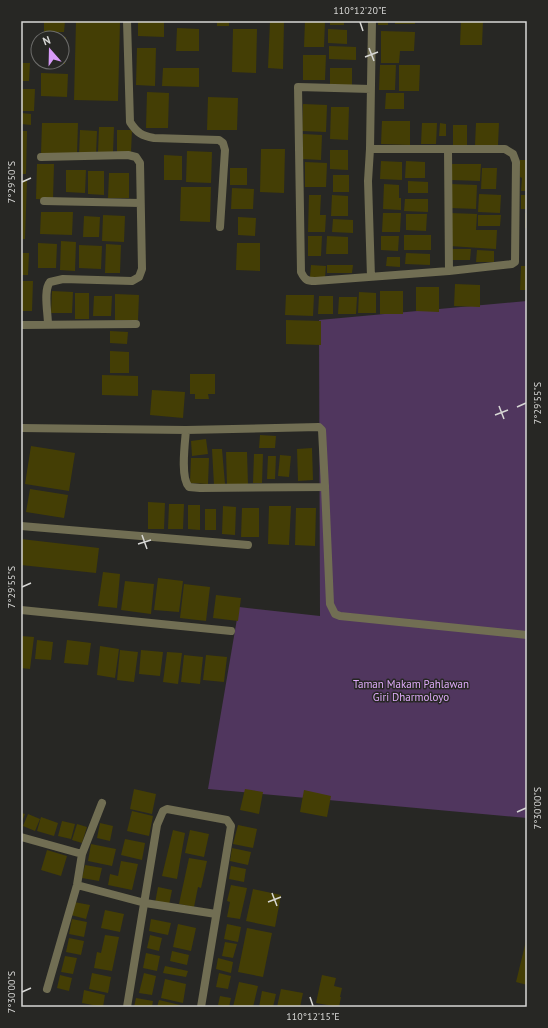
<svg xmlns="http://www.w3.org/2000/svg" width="548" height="1028" font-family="'PT Sans',sans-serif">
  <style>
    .green { fill: #50365e }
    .building { fill: #443e05 }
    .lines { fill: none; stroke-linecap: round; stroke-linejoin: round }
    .service { stroke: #716e53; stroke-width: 8 }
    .minor { stroke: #716e53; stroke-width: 8 }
    .ticks { fill: none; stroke: #d7d7d5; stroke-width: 1.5 }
    .labels { text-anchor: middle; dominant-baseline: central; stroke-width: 3; stroke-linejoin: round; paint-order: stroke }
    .park-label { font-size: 11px; fill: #deabf9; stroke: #272724 }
    .neatline { fill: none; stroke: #d7d7d5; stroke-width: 1.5 }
    .ticks-label { font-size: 10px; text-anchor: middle; fill: #d7d7d5 }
  </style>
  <rect width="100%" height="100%" fill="#272724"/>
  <path class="green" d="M527,301V818L208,789L239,607L320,616L319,320Z"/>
  <path class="building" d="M44,21H65L64,32H44Z
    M76,21H120L118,101L74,100Z
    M138,21H164V37L138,36Z
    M217,21H229V26H217Z
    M270,21L284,22L283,69L268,68Z
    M305,21H325L324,47H304Z
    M330,21H344V25H330Z
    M378,21H388V25H378Z
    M395,21H415V24H395Z
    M461,21H483L482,45H460Z
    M177,28L199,29V51H176Z
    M233,29H257L256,73L232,72Z
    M328,29L347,30V44L328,43Z
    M381,31L415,32L414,51H400L399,63H381Z
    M46,36L66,37L65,64L52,63V62H62V38H46Z
    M329,46L356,47V60L329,59Z
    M137,48H156L155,86L136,85Z
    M303,55H326L325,80H303Z
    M21,63H30L29,81H21Z
    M380,65H396L395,90H379Z
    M399,65H420L419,91H399Z
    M163,68H199V87L162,86Z
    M330,68H352V85H330Z
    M41,73L68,74L67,97L41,96Z
    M21,89H35L34,111H21Z
    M147,92L169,93L168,128H146Z
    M386,93H404V109H385Z
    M208,97L238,98L237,130H207Z
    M303,104L327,105L326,132L302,131Z
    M331,107H349L348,140L330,139Z
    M21,113L31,114V125L21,124Z
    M382,121H410V145L381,144Z
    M42,123H78L77,154H41Z
    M422,123H437L436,144H421Z
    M440,123L446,124V136H439Z
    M476,123H499L498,145H475Z
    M453,125H467V145H453Z
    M99,127H114L113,152H98Z
    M80,130L97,131L96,155L79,154Z
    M117,130H132L131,152H117Z
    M21,131H27L26,174H21Z
    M303,134L322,135L321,160L302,159Z
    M261,149H285L284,193L260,192Z
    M330,150H348V170L330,169Z
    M187,151L212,152L211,183L186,182Z
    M164,155L182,156V180H164Z
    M520,160H527V191H521L522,178L520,177Z
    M381,161L402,162V180L380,179Z
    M406,161L425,162V178H405Z
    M305,162L327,163L326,187H305Z
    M37,164H54L53,200L36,199Z
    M452,164H481L480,181L451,180Z
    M230,168H247V185H230Z
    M482,168H497L496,189H481Z
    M66,170H86L85,193L66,192Z
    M88,171H104V195L88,194Z
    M109,173H129V198H108Z
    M333,175H349V192H333Z
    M21,180H27L25,239H21Z
    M408,181L428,182V193H408Z
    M384,184L399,185V198H401V210L383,209Z
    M450,184L477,185L476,209L450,208Z
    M181,187H211L210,222L180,221Z
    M232,188L254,189L253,209H231Z
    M479,194L501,195L500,213L478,212Z
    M309,195H321L320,215H326L325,232H308Z
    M332,195L348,196V216H331Z
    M521,195H527V209H521Z
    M405,199H428V212L404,211Z
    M41,212H73L72,235L40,234Z
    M383,213H401L400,232H382Z
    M450,213L477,214L476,230H497L496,249L449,246Z
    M525,213H527V228H525Z
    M406,214H427L426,231L406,230Z
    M103,215L125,216L124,242L102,241Z
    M478,215H501L500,226H478Z
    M84,216L100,217L99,237H83Z
    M238,217L256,218L255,236L238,235Z
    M333,219L353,220V233L332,232Z
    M404,235H431V250H404Z
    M308,236H322L321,256H308Z
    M327,236L348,237V254H326Z
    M381,236H399L398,251L381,250Z
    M61,241L76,242L75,271L60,270Z
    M38,243L57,244L56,268H38Z
    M237,243H260V271L236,270Z
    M106,244L121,245L120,273H105Z
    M79,245L102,246L101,269L79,268Z
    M451,249H471L470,260H451Z
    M477,250L494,251V262H476Z
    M21,253H29L28,275H21Z
    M406,253L430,254V265L405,264Z
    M387,257H400V267L386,266Z
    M311,265L326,266L325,277H310Z
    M327,265H353L352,273H327Z
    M521,266H527V290H520Z
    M21,281H33L32,311H21Z
    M455,284L480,285V307L454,306Z
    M416,287H439V312L416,311Z
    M52,291L73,292L72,313H51Z
    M380,291H403V314H380Z
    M359,292L376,293V313H358Z
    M75,293H89V319H75Z
    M115,294L139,295L138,320H115Z
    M286,295H314L313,316L285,315Z
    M94,296H112L111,316H93Z
    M319,296H333V314H318Z
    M339,297H357L356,314H338Z
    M286,320L321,321V345L286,344Z
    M110,331L128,332L127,344L110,343Z
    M110,351L129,352V373H110Z
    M190,374H215V394H208L209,399H195V394H190Z
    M102,375L138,376V396L102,395Z
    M152,390L185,392L183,418L150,415Z
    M260,435L276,436L275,448H259Z
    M206,439L208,454L192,456L191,441Z
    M31,446L75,453L69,491L25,484Z
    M312,448L313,480L298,481L297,449Z
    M212,449H222L225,484L214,485Z
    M226,452H247L248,485H227Z
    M254,454H263L262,483H253Z
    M280,455L291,456L289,477L278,476Z
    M268,456H276L275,479H267Z
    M191,458H209L208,484L190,483Z
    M30,489L68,495L64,518L26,512Z
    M148,502L165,503L164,529H148Z
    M169,504H184L183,529H168Z
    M188,505H200V530L188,529Z
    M223,506L236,507L235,535L222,534Z
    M269,506H291L289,545L268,544Z
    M242,508H259V537H241Z
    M296,508H316L315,546L295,545Z
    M205,509H216V530H205Z
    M21,539L99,548L96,573L21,565Z
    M103,572L120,574L117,608L98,606Z
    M158,578L183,581L179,612L154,610Z
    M125,581L154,584L151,614L121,610Z
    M184,584L210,587L206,621L180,618Z
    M216,595L241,598L238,621L213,618Z
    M21,636L34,637L30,669L21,668Z
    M37,640L53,642L51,660L35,659Z
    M67,640L91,643L88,665L64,663Z
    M100,646L119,649L115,678L97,675Z
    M120,650L138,652L134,682L117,680Z
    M141,650L163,652L160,676L139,674Z
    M167,652L182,653L178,684L163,682Z
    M184,655L203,657L200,684L181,682Z
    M206,655L227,657L224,682L203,680Z
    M134,789L156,794L152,814L130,809Z
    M245,789L263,792L259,814L240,810Z
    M304,790L331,796L327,817L300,812Z
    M132,811L153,816L149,836L127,831Z
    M21,813L25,814L21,824Z
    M28,814L40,819L35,831L23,826Z
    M41,817L58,823L54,836L37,831Z
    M62,821L75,824L71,839L58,836Z
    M100,823L113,826L110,841L97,838Z
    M77,824L87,827L82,843L72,840Z
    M238,825L257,829L253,848L233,844Z
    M173,830L185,833L177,879L162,876Z
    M190,830L209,834L204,857L185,853Z
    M125,839L145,843L142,860L121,855Z
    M91,844L116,849L112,866L88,861Z
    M232,848L251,852L248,865L230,861Z
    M47,850L67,856L61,876L41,870Z
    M189,858L207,861L201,888L198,887L194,907L179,904Z
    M121,861L138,864L132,890L108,885L110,874L118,876Z
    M85,865L102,868L99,881L82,878Z
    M231,866L246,869L244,882L229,879Z
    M231,885L247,888L240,919L227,917L230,902L227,901Z
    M158,887L172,890L169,905L155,903Z
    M253,889L281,895L275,927L246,921Z
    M74,902L90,905L86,919L71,915Z
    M105,910L124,914L120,932L101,928Z
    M72,919L87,922L84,937L69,934Z
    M151,919L171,923L168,935L149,931Z
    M178,924L196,928L191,951L173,947Z
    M227,924L241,927L238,942L224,939Z
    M247,928L272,933L263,977L238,972Z
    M105,935L119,937L112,971L94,968L97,952L101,953Z
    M150,935L162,938L159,951L147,948Z
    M69,938L84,941L81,955L66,952Z
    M526,941H527V985L516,982Z
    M225,942L237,944L233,958L222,956Z
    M172,951L189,955L187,965L170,961Z
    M146,953L160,956L157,971L143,968Z
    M65,956L77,958L73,974L61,972Z
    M218,958L233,962L231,973L216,969Z
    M165,966L188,971L186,977L163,973Z
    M92,973L111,977L108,993L89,989Z
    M144,973L156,976L152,995L139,993Z
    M219,973L231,976L228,989L216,987Z
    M60,975L72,978L69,991L57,988Z
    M322,975L336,978L334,986L342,988L340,997H341L339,1007L316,1003Z
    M165,979L186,984L183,1003L161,998Z
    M239,982L258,986L253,1007H233Z
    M281,989L303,993L300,1007H277Z
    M84,990L105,995L103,1007L82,1003Z
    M262,991L276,994L273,1007H259Z
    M220,996L231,998L229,1007L218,1005Z
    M136,998L153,1001L152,1007H134Z
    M159,1000L180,1005V1007H157Z"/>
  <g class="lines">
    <path class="service" d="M325,487L330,604L335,614L340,616L527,635"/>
    <path class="minor" d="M127,21L130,122C137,133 142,136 154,138L219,140L223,143L225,150L220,227
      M370,149H505L513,154L516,162L515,262L512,264L449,271L315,281C307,281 305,280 301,272L298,87L371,89
      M448,149L449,271
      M41,157L128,155L136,157L140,163L142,269L139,277L132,281L63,279L50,282C43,290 48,313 48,325
      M44,201L140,203
      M371,277L368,181L370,149L372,21
      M21,325L136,324
      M21,428L186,430C185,443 180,478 189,487L200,488L325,487L322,430L319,427L186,430
      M21,526L248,545
      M21,610L231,631
      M21,837L82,854
      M77,885L145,903L216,914
      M47,989L77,885L82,854L102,803
      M127,1007L157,825L163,811L167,809L227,820L231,826L201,1007"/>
  </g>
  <path class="ticks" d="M360,22L363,31M369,48L374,61M365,57L378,52M22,182L31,178M499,406L504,419M517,407L526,403M495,415L508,410M142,535L147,549M138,544L151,540M22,587L31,583M517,812L526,808M272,893L277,906M268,902L281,897M22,992L31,988M310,997L313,1006"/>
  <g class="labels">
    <g class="park-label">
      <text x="411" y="684">Taman Makam Pahlawan<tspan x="411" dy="13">Giri Dharmoloyo</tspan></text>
    </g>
  </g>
  <rect width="548" height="1028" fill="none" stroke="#272724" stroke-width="44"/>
  <g transform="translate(50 50) rotate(340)"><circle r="19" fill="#272724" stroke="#6d6d6b"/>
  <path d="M0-3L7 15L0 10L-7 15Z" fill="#d89bf8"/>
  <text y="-6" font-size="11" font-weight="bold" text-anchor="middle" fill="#d7d7d5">N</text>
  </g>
  <rect x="22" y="22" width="504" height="984" class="neatline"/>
  <g class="ticks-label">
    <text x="360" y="14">110°12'20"E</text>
    <text transform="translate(11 182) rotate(-90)" y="4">7°29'50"S</text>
    <text transform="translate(537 403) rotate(-90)" y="4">7°29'55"S</text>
    <text transform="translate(11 587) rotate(-90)" y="4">7°29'55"S</text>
    <text transform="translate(537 808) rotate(-90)" y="4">7°30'00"S</text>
    <text transform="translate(11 992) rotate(-90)" y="4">7°30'00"S</text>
    <text x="313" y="1020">110°12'15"E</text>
  </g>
</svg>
